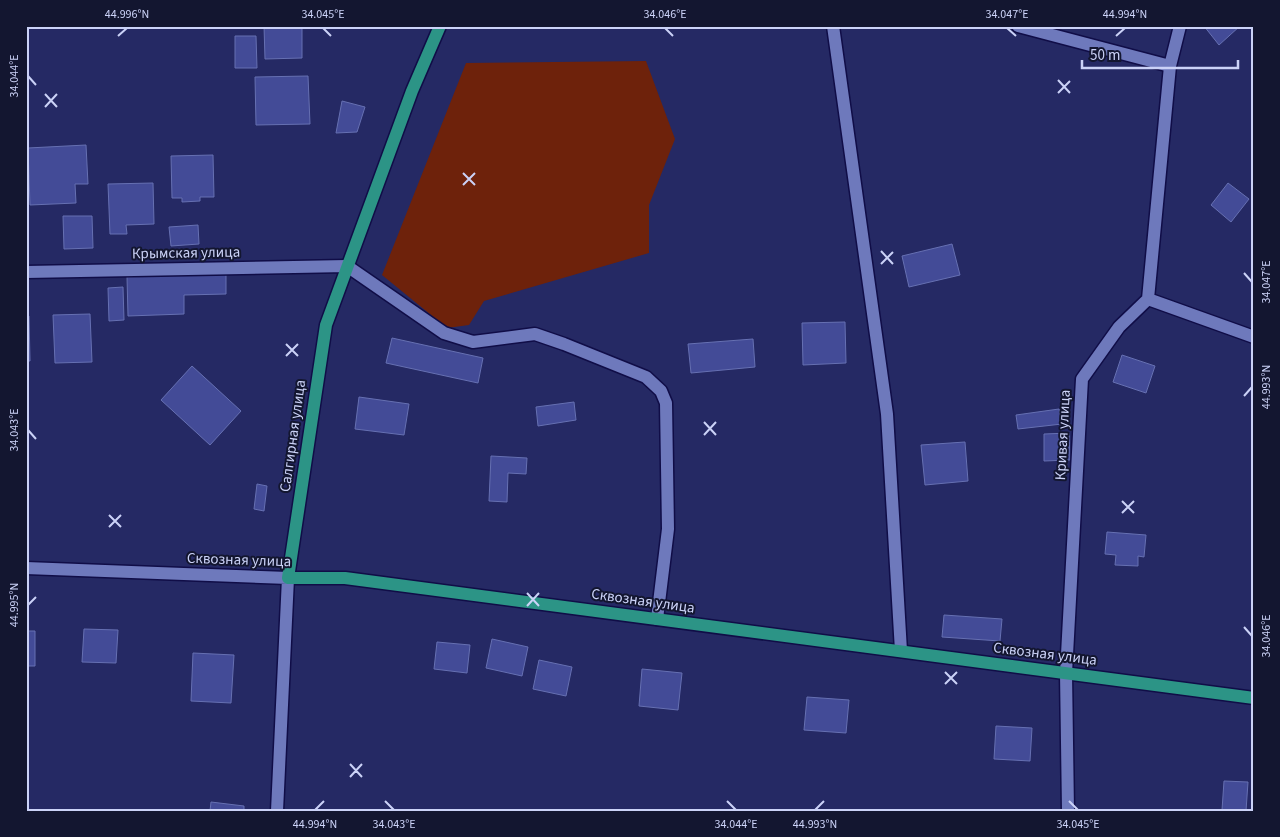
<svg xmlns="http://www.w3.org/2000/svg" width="1280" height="837" font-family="'Source Sans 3',sans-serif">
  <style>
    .green { fill: #6e220b }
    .building { fill: #434b97; stroke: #6670b2 }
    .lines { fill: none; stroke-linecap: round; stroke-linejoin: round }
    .minor-casing { stroke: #100d47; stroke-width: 15 }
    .major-casing { stroke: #100d47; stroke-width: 15 }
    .minor { stroke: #6e79bc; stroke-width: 12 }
    .major { stroke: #2c9486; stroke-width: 12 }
    .ticks { fill: none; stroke: #cbd2f7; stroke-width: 2 }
    .labels { text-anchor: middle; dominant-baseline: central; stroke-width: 4; stroke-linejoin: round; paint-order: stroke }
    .street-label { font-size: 15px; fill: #cbd2f7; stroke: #131630 }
    .neatline { fill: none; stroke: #cbd2f7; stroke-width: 2 }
    .ticks-label { font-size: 12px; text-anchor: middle; fill: #cbd2f7 }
  </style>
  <rect width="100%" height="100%" fill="#252964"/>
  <path class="green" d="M646,61L675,139L649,205V253L484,301L469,325L447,328L382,275L466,63Z"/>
  <path class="building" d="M264,26H302V58L265,59Z
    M1204,26H1240L1219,45Z
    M235,36H256L257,68H235Z
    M308,76L310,124L256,125L255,77Z
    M342,101L365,107L357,132L336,133Z
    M86,145L88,184H75L76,203L30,205L28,148Z
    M213,155L214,197H200V201L182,202V198H172L171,156Z
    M153,183L154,224L126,225L127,234H110L108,184Z
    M1228,183L1249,199L1231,222L1211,205Z
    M63,216H92L93,248L64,249Z
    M198,225L199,244L171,246L169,227Z
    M952,244L960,275L909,287L902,256Z
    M226,273V294L184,295V314L128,316L127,277Z
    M123,287L124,320L109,321L108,288Z
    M90,314L92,362L55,363L53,315Z
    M26,316H29L30,361H26Z
    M845,322L846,363L803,365L802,323Z
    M392,338L483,358L478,383L386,363Z
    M753,339L755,367L691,373L688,344Z
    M1122,355L1155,366L1146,393L1113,382Z
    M192,366L241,411L210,445L161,400Z
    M359,397L409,404L404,435L355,429Z
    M574,402L576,420L538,426L536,407Z
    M1059,409L1062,424L1018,429L1016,415Z
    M1069,433L1070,460L1044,461V434Z
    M965,442L968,481L925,485L921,445Z
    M491,456L527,458L526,474L508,473L507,502L489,501Z
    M257,484L267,486L264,511L254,509Z
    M1107,532L1146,535L1144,557L1138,556V566L1115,565L1116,555L1105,554Z
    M944,615L1002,619L1000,641L942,637Z
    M84,629L118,630L116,663L82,662Z
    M26,631H35V666H26Z
    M492,639L528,647L522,676L486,668Z
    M437,642L470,645L467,673L434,669Z
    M193,653L234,655L231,703L191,701Z
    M539,660L572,667L566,696L533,689Z
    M642,669L682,673L678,710L639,706Z
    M807,697L849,700L846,733L804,730Z
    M996,726L1032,728L1030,761L994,759Z
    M1224,781L1248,782L1246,811L1222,810Z
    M211,802L244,806V811H210Z"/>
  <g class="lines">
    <defs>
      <path id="minor" d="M833,26L887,414L901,651
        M1018,26L1170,66
        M26,272L347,266L444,333L473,342L535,334L564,344L646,377L661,391L666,403L668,529L657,619
        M1148,299L1254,337
        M26,568L288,578L277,811
        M1068,811L1066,673L1082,379L1119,327L1148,299L1170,66L1180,26"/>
      <path id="major" d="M440,26L412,91L326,325L288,578H345L1254,698"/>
    </defs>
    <use href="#minor" class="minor-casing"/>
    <use href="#major" class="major-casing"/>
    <use href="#minor" class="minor"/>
    <use href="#major" class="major"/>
  </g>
  <path class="ticks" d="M323,28L331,36M665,28L673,36M1007,28L1016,36M118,36L127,28M1116,36L1125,28M28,76L36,85M1058,80L1070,93M1058,93L1070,81M45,94L57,107M45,107L57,94M463,173L475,185M463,185L475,173M881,251L893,264M881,264L893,252M1244,273L1252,282M286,344L298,356M286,356L298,344M1244,396L1252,387M704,422L716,435M28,430L36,439M704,435L716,422M1122,501L1134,513M1122,513L1134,501M109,515L121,527M109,527L121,515M527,593L539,606M28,605L36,597M527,606L539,593M1244,627L1252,636M945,672L957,684M945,684L957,672M350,764L362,777M350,777L362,764M385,801L394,810M727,801L736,810M1069,801L1078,810M315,810L324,801M815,810L824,801"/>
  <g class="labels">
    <g class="street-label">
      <text transform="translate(186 253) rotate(-1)">Крымская улица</text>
      <text transform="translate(1063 435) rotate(-87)">Кривая улица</text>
      <text transform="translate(293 436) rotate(-82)">Салгирная улица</text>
      <text transform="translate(239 560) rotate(2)">Сквозная улица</text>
      <text transform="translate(643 601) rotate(8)">Сквозная улица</text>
      <text transform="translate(1045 654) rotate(7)">Сквозная улица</text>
    </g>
  </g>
  <rect width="1280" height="837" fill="none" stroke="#131630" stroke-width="55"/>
  <path d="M1082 60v8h156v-8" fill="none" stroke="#cbd2f7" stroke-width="2.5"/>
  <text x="1090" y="60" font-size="15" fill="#cbd2f7" stroke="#131630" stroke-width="4" paint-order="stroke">50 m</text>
  <rect x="28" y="28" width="1224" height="782" class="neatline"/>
  <g class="ticks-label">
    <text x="127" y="18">44.996°N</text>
    <text x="323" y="18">34.045°E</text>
    <text x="665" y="18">34.046°E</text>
    <text x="1007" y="18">34.047°E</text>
    <text x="1125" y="18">44.994°N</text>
    <text transform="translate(14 76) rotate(-90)" y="4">34.044°E</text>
    <text transform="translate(1266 282) rotate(-90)" y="4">34.047°E</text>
    <text transform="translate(1266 387) rotate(-90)" y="4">44.993°N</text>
    <text transform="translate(14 430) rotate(-90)" y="4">34.043°E</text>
    <text transform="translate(14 605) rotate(-90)" y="4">44.995°N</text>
    <text transform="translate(1266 636) rotate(-90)" y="4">34.046°E</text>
    <text x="315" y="828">44.994°N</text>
    <text x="394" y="828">34.043°E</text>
    <text x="736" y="828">34.044°E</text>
    <text x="815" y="828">44.993°N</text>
    <text x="1078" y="828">34.045°E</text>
  </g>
</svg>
